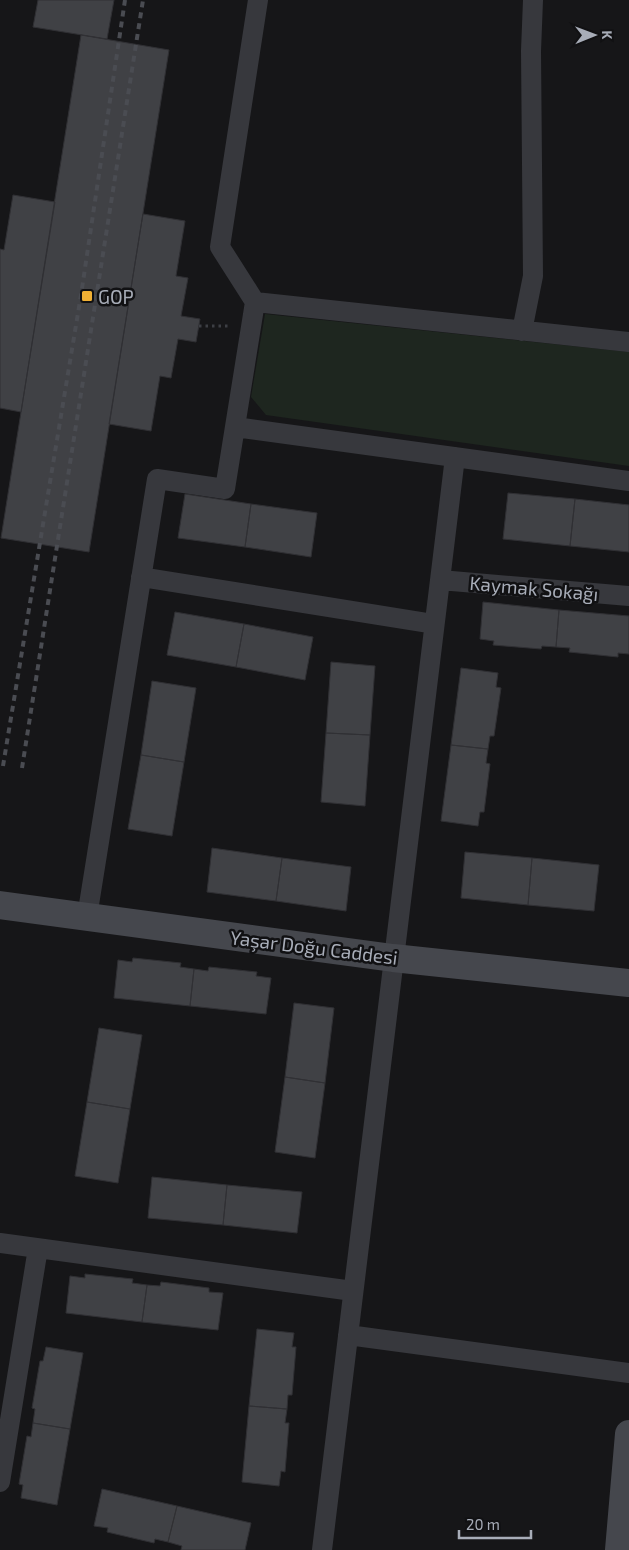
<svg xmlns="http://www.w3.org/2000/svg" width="629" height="1550" font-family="'Exo 2',sans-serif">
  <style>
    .green { fill: #1e261f }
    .building { fill: #404145; stroke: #303034 }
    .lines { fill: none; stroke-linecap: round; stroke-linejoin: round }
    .path { stroke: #3d3f44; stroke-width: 3; stroke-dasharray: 2.5 4; stroke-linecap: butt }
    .street { stroke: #37383d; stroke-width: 20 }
    .secondary { stroke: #45474d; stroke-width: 28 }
    .rail { stroke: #4a4c52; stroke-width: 4; stroke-dasharray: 6 5; stroke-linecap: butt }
    .poi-dot { fill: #f2b134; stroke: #111113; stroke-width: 2 }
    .labels { text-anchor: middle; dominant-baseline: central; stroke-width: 5; stroke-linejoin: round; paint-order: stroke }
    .poi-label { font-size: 19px; fill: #a8adb8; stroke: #111113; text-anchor: start }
    .street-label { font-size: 19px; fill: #a8adb8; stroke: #111113 }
  </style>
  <rect width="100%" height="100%" fill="#161618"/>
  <path class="green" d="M265,314L629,352V466L266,415L251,397Z"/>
  <path class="building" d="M38,0H114L107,39L33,27Z
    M81,35L169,50L89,552L1,538Z
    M13,195L55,202L21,412L0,408V249L4,250Z
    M143,214L185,221L176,276L188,278L181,316L200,319L196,342L178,339L171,378L160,376L151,431L109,424Z
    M508,493L575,499L570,546L503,539Z
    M185,494L251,504L245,547L178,538Z
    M575,499L629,505V552L570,546Z
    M251,504L317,513L311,557L245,547Z
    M483,602L559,610L556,647L542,646L541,649L493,645L494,641L480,639Z
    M559,610L629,616V654L618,653V657L569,652L570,648L556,647Z
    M175,612L244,624L236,667L167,655Z
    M244,624L313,637L305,680L236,667Z
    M331,662L375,666L370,735L326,733Z
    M461,668L498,673L496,687L501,688L494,736H490L488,749L451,745Z
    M152,681L196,688L184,762L141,755Z
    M326,733L370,735L365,806L321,802Z
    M451,745L488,749L486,763L490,764L484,812H480L478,826L441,821Z
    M141,755L184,762L172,836L128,829Z
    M212,848L282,858L276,901L207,892Z
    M465,852L532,858L528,905L461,898Z
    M282,858L351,867L346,911L276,901Z
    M532,858L599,865L594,911L528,905Z
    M133,958L181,963L180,967L194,969L190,1006L114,998L118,960L132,962Z
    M209,967L257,972L256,976L271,978L266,1014L190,1006L194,969L208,971Z
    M294,1003L334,1008L325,1083L285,1077Z
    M99,1028L142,1035L130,1109L87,1102Z
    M285,1077L325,1083L315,1158L275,1152Z
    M87,1102L130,1109L118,1183L75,1176Z
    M152,1177L227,1185L223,1225L148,1218Z
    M227,1185L302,1192L297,1233L223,1225Z
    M85,1274L133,1279L132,1283L147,1285L142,1322L66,1313L70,1276L85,1278Z
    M161,1282L209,1288V1292L223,1293L218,1330L142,1322L147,1285L160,1286Z
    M257,1329L294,1333L292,1347H296L292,1395H288L287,1409L249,1406Z
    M46,1347L83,1353L70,1429L33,1423L35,1409L32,1408L40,1361H43Z
    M249,1406L287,1409L285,1423H289L285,1472L281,1471L279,1486L242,1482Z
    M33,1423L70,1429L57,1505L21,1498L23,1485L19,1484L27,1436L31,1437Z
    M102,1489L177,1506L168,1542L155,1539L154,1543L107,1532L108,1528L94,1526Z
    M177,1506L251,1523L245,1550H181L182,1546L168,1542Z"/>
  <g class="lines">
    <path class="path" d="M199,326H231"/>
    <path class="street" d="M255,302L629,342
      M522,331L533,276L531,51L533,0
      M235,427L629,481
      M141,577L434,624
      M440,580L629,596
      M87,917L157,479L225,489L255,302L220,247L258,0
      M0,1243L353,1291
      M348,1335L629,1373
      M0,1482L38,1248
      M322,1550L455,457"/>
    <path class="secondary" d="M0,905L393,958L629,983
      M619,1550L629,1434"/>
    <path class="rail" d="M3,766L81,295L125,0
      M22,768L143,0"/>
  </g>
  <rect class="poi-dot" x="81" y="290" width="12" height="12" rx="2.5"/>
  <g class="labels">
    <g class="poi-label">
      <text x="98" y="296">GOP</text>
    </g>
    <g class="street-label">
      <text transform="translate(534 588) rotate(5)">Kaymak Sokağı</text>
      <text transform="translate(314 947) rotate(7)">Yaşar Doğu Caddesi</text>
    </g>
  </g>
  <g transform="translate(594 35) rotate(89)" stroke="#111113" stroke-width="4" paint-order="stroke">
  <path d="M0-4L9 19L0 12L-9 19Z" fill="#a8adb8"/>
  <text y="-8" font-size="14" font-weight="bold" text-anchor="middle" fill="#a8adb8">K</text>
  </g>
  <path d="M459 1530v8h72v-8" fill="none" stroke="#a8adb8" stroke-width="2.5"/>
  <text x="466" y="1530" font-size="15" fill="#a8adb8" stroke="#111113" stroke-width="4" paint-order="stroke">20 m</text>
</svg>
